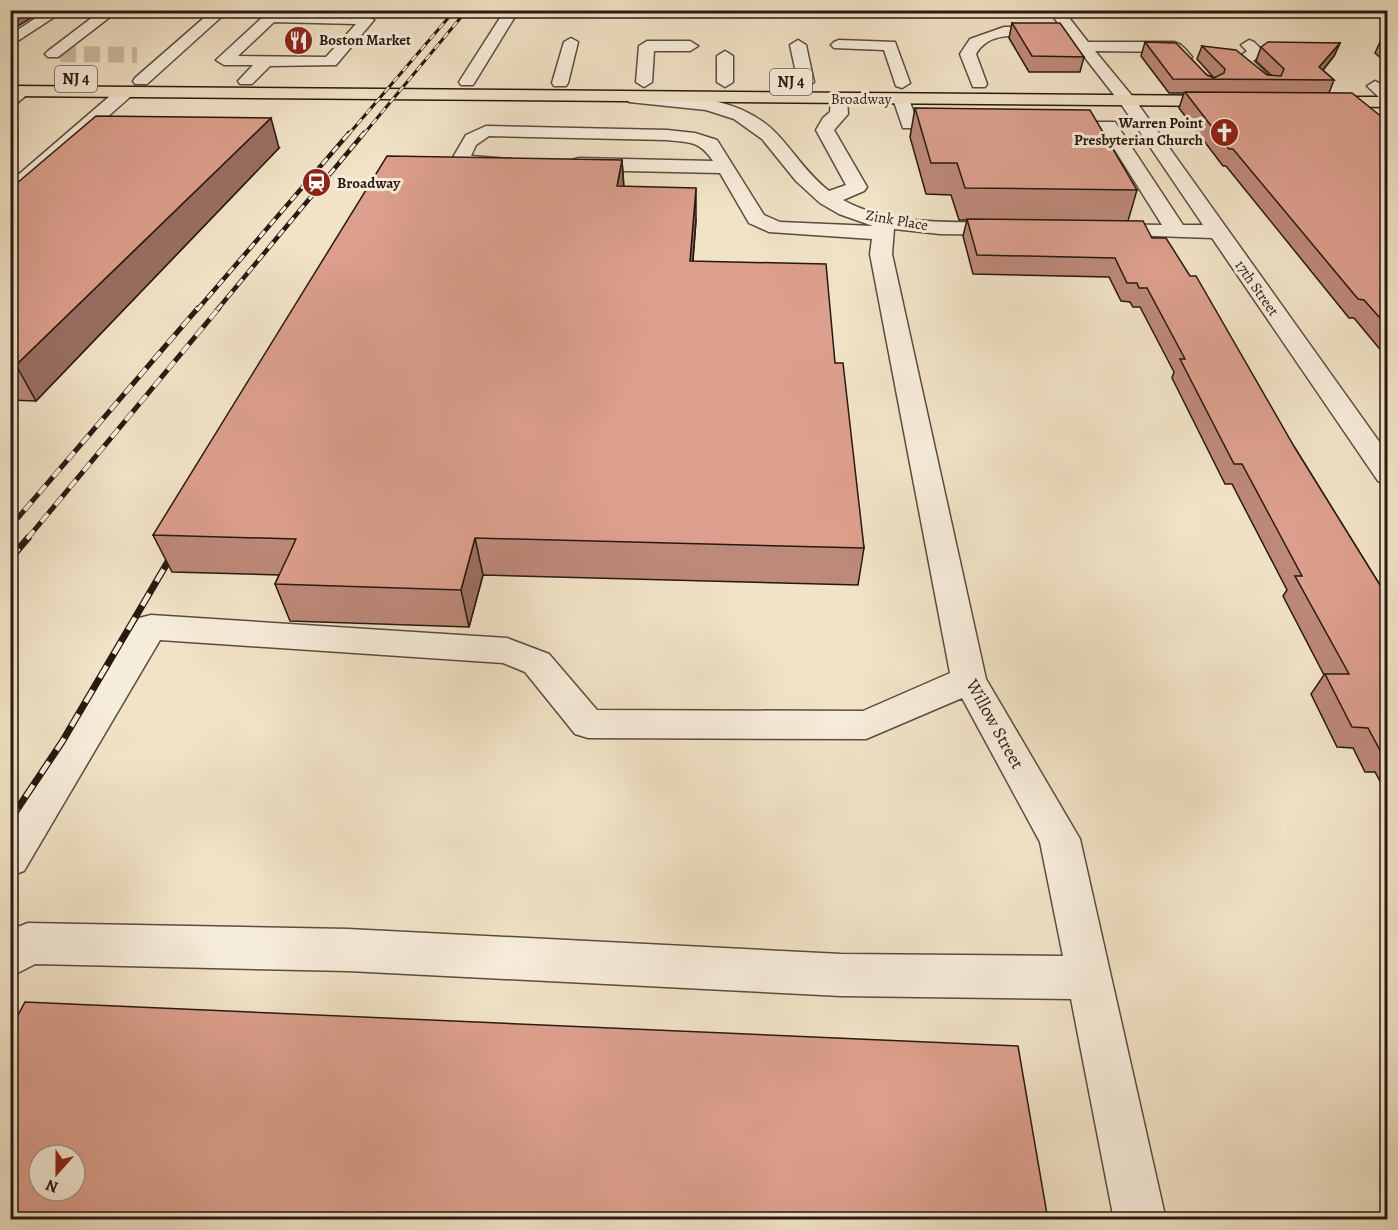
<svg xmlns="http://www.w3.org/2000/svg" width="1398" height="1230" font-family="Alegreya,serif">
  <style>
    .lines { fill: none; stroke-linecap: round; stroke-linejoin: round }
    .minor-tunnel { stroke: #cabba2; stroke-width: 16; stroke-dasharray: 16 8; stroke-linecap: butt }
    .minor-casing { stroke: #5a4c3e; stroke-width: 3 }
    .major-casing { stroke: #281910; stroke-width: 3 }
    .minor { fill: #f7eddb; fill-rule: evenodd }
    .major { fill: #f2e3c7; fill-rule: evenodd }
    .rail-far3-casing { stroke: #281910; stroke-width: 3 }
    .rail-far2-casing { stroke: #281910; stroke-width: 4.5 }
    .rail-far1-casing { stroke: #281910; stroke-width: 5 }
    .rail-casing { stroke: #281910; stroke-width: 7 }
    .rail-far3 { stroke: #f7eddb; stroke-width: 2; stroke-dasharray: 7; stroke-linecap: butt }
    .rail-far2 { stroke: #f7eddb; stroke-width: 3; stroke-dasharray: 8; stroke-linecap: butt }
    .rail-far1 { stroke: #f7eddb; stroke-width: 4; stroke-dasharray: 11; stroke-linecap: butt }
    .rail { stroke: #f7eddb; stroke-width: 4.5; stroke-dasharray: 14; stroke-linecap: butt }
    .wall { fill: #bd8979; stroke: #281910; stroke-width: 1.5 }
    .shaded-wall { fill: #9a6f63; stroke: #281910; stroke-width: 1.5 }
    .building { fill: #dc9f8d; stroke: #281910; stroke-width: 1.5; fill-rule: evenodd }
    .labels { text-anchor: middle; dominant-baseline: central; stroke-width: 6; stroke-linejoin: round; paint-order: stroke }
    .far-poi-label { font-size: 15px; font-weight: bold; fill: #281910; stroke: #f7eddb; text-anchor: start }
    .far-street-label { font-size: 15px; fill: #281910; stroke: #f7eddb }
    .shield { fill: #f7eddb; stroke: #66594d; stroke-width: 1.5 }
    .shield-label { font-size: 16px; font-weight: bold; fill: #281910 }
    .street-label { font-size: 18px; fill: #281910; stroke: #f7eddb }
  </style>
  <rect width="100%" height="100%" fill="#f2e3c7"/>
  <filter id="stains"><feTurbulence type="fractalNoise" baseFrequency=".00333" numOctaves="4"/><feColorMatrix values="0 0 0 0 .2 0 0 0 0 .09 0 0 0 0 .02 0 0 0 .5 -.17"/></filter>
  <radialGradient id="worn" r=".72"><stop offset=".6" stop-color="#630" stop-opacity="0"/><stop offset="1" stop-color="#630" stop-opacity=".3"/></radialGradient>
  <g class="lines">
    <path class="minor-tunnel" d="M60,54L137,55"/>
    <defs>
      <path id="minor" d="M48,10H65L10,46V35Z
        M102,10H119L58,57H48L45,54L48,51Z
        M213,10H229L147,84H135L133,81L135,78Z
        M505,10H519L473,85H461L459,82Z
        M1048,10H1063L1088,42H1174C1182,44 1187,51 1192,57L1189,60C1180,63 1176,58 1170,52L1095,51L1133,97L1388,454V484L1378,481L1212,238L1097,234L1094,230L1097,226L1104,224L1162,225L1103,131H1056L1050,130L1047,126L1050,122H1115L1183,225H1203L1121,104Z
        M270,14L367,16L374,20L336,65L270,66L252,84H240L238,81L253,65H224L216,60L265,15ZM274,22L356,24L326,57L238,56Z
        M1004,27H1055L1062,31C1047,47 995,20 976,54L987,84L985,87H973L960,54L970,39Z
        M571,38L578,42L568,83L566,86H554L552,83L564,42Z
        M798,40L806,45L814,82L806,87L798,82L790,45Z
        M839,40L895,42L910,83L902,88L896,86L884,50L834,48L831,45L834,42Z
        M1249,40L1254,42L1264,52L1253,61L1275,82L1277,85L1275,88H1263L1235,60L1247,51L1241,45Z
        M647,41H690L698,46L690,51H654L652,82L644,87L636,82L639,46Z
        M725,51L733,56V82L725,87L717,82V56Z
        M1375,81L1388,88V101L1382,100L1367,86Z
        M23,86L31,91L16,104L10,105V92Z
        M124,88L132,93L130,97L17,197L10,199V182L118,89Z
        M635,93C682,95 740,96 776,133C794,152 808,175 829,191L846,185L816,130L823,118L830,112L831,99L833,95H845L847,99L848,114L834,130L867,187L864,191L843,200C892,227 955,221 1010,223L1017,225L1020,229L1017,233L1010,235L940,234L894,229L892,254L986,679L1080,839L1166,1220H1114L1071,999L841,996L348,971L35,964L10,977V930L28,923L348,929L841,954L1063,956L1040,842L962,698L866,739L588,738L575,734L525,672L503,663L160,640L24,871L10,876V822L139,618L151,615L507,638L549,654L597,710L863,711L950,673L870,254L872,239L769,232L749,223L720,173L579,170L572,168L570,164L572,160L579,158L713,161C699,140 690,143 667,140L489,136L476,145L471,156L511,159L513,163L511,167C496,171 462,172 452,159L466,135L486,126L667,130L695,133L717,140L764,215L780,222L873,226L839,214L820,203L796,181L762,139L734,119L706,110L629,102L627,98L629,94Z
        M901,94L909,99L916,119H956L962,120L965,124L962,128L956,129L903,128L893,99Z"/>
      <path id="major" d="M10,86L1227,96L1235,101L1227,106L10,96Z
        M1317,97H1388V107L1311,106L1309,102L1311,98Z"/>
    </defs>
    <use href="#minor" class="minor-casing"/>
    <use href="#major" class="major-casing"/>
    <use href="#minor" class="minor"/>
    <use href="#major" class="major"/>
    <defs>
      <path id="rail-far3" d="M348,135L455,10
        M363,135L467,10"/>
      <path id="rail-far2" d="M197,310L349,133
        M217,310L364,133"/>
      <path id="rail-far1" d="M10,527L198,308
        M27,539L219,308"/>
      <path id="rail" d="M10,559L28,538
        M10,820L62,742L176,548"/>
    </defs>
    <use href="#rail-far3" class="rail-far3-casing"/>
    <use href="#rail-far2" class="rail-far2-casing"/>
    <use href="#rail-far1" class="rail-far1-casing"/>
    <use href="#rail" class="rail-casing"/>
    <use href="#rail-far3" class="rail-far3"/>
    <use href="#rail-far2" class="rail-far2"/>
    <use href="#rail-far1" class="rail-far1"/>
    <use href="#rail" class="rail"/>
  </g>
  <path class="wall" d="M1012,23L1084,57L1080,72H1029L1009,38Z
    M1385,31H1388V64L1375,53Z
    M1145,42L1207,75L1214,78L1197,59L1202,46L1267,75H1271L1256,61L1261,47L1340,43L1334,56L1323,70L1334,80L1329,93L1388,122V359L1354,318H1349L1226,166H1223L1179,108L1184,93H1169L1141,56Z
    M915,108L1137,190L1128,221L1152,238L1295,448L1388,598V796L1375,772H1365L1353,748L1337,747L1311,694L1324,675L1283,596L1287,590L1232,484H1225L1172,378L1174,372L1140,307H1133L1130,302L1121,301L1109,277L973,274L963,236L967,220H959L951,195L926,194L910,137Z
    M279,148L36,401L10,400V189Z
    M622,160L624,187L696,220L693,261L835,363L864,548L858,585L483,575L469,627L290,621L275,584L279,575L172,572L153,535Z"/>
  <path class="shaded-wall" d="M10,10H44L10,31Z
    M1340,43L1334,56L1315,80L1319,67Z
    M271,118L279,148L36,401L16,365Z
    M622,160L624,192L617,186Z
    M696,188V220L690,295V261Z
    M475,538L483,575L469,627L461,590Z"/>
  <path class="building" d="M1012,23H1060L1084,57L1032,56Z
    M1145,42L1176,43L1207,75L1214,78L1224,73L1225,69L1202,46L1236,50L1267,75L1281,76L1284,69L1261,47L1268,42L1340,43L1319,67L1334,80L1173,79Z
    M1185,92L1352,93L1388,122V327L1364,300L1358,299L1233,149H1229Z
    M915,108L1090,110L1137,190L965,188L957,163H931Z
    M96,116L271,118L16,365H10V189Z
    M387,156L622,160L617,186L696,188L690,261L826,264L835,363H843L864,548L475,538L461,590L275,584L296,539L153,535Z
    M967,219L1143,221L1152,238H1166L1190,276H1196L1295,448L1388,598V752H1381L1368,728L1352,727L1325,674H1349L1295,576H1302L1242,464H1234L1180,359H1185L1147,288H1139L1137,283H1127L1115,258L977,255Z
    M25,1002L1018,1046L1048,1220H10V1030ZM39,1155H75V1191H39Z"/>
  <defs>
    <symbol id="restaurant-disc" viewBox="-11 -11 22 22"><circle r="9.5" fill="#8f2418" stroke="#f7eddb"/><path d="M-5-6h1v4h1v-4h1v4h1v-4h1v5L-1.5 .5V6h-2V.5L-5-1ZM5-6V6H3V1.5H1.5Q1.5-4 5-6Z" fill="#fff"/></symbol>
    <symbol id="church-disc" viewBox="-11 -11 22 22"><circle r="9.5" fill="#8f2418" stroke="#f7eddb"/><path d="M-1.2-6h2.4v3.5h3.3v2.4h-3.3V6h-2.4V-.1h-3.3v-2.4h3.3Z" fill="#fff"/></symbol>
    <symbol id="station-disc" viewBox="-11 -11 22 22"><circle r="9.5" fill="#8f2418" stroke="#f7eddb"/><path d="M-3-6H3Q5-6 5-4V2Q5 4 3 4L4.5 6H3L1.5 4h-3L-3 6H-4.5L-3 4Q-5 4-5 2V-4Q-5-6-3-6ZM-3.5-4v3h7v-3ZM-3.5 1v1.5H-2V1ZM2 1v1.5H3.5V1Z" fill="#fff"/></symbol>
  </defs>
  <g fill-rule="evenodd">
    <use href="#restaurant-disc" x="282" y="24" width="33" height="33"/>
    <use href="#church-disc" x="1208" y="116" width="33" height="33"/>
    <use href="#station-disc" x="300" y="166" width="33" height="33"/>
  </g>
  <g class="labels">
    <g class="far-poi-label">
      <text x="319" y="40">Boston Market</text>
      <text x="1203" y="123" text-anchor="end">Warren Point<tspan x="1203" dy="17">Presbyterian Church</tspan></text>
      <text x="337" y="183">Broadway</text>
    </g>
    <g class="far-street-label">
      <text x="861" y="99">Broadway</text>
      <text transform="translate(897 220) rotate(10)">Zink Place</text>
      <text transform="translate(1257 288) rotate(55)">17th Street</text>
    </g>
    <g class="shield">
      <rect x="55" y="66" width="42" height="26" rx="4.5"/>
      <rect x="770" y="69" width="42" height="26" rx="4.5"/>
    </g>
    <g class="shield-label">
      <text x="76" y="79">NJ 4</text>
      <text x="791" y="82">NJ 4</text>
    </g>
    <g class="street-label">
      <text transform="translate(995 724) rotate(61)">Willow Street</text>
    </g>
  </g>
  <rect width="1398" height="1230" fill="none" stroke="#f2e3c7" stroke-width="36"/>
  <rect x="12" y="12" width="1374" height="1206" fill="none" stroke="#281910" stroke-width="3"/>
  <rect x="18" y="18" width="1362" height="1194" fill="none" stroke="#281910" stroke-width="1.5"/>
  <g transform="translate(57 1173) rotate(201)"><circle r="28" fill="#f7eddb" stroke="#a4988a" stroke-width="1.5"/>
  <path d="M0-4.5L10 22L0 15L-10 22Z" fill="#8f2418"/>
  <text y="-9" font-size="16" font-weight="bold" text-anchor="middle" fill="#281910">N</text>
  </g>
  <rect width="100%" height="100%" filter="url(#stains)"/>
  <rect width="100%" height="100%" fill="url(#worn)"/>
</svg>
